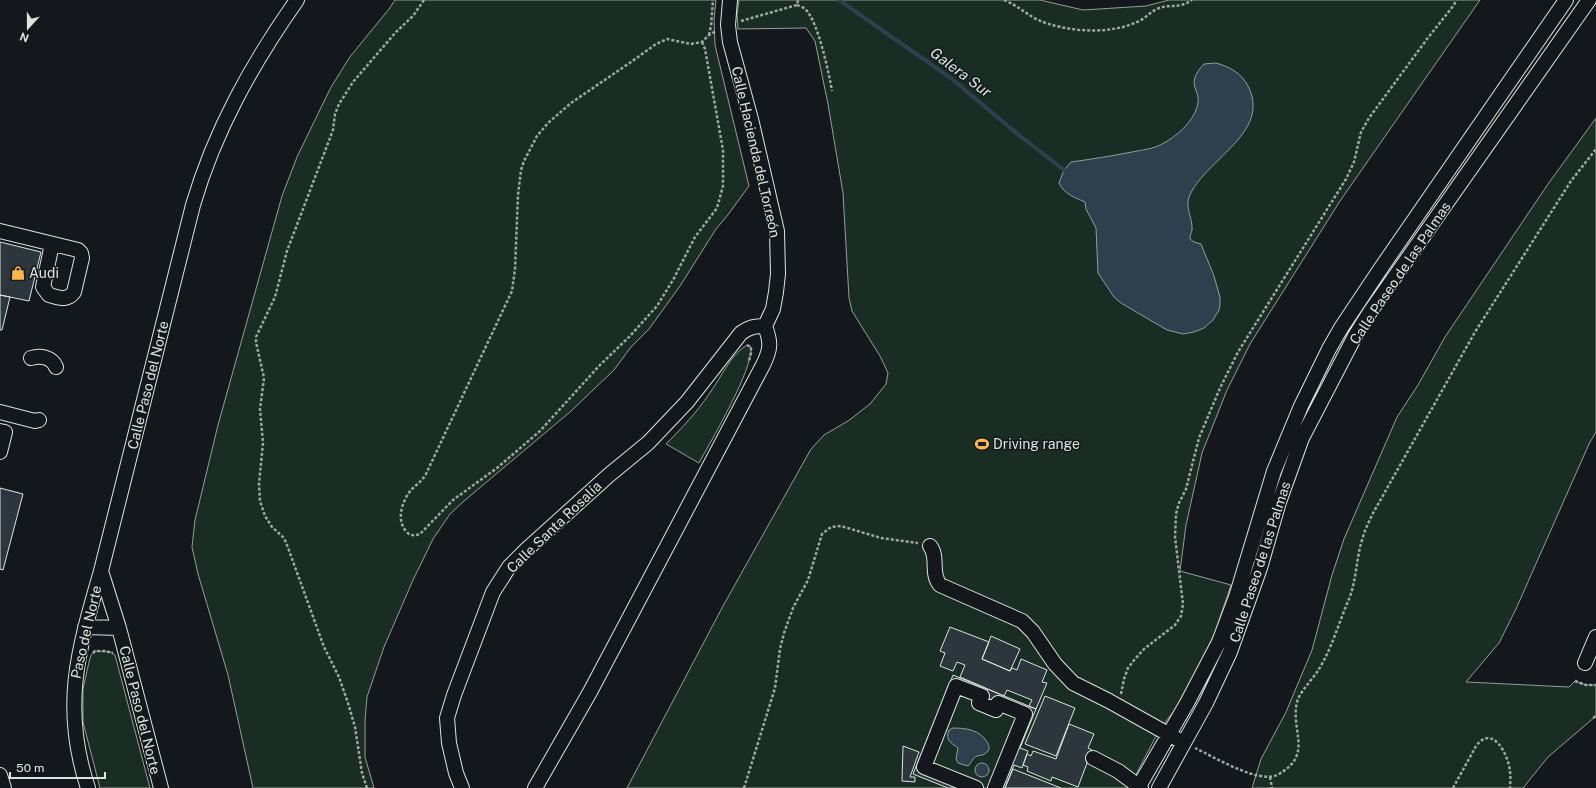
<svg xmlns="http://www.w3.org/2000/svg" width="1596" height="788" font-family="'Public Sans',sans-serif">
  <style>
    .green { fill: #1a2d24; stroke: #939e99 }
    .water { fill: #2f3f4d; stroke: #939e99 }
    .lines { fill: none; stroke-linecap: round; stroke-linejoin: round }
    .stream { stroke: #2f3f4d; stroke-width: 4 }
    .building { fill: #2c363c; stroke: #d8e6dc }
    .minor-casing { stroke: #d8e6dc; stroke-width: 16 }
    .path { stroke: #9da8a2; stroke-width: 2.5; stroke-dasharray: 3 2; stroke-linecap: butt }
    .minor { stroke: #14181c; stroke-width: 14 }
    .labels { text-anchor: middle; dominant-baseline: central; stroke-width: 3; stroke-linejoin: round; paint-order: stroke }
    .street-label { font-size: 14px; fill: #d8e6dc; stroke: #14181c }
    .poi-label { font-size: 14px; fill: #d8e6dc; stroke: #14181c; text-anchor: start }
    .water-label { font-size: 15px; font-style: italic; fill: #d8e6dc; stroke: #14181c }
  </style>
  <rect width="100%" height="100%" fill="#14181c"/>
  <path class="green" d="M395,0H716L714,20L715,45L749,186L727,216L716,229L680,286L649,329L631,347L614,370L570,412L464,501L450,514L433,539L413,580L384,647L367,697L365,720V757L374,788H253L228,675L198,574L192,547L195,520L218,425L282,196L297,157L330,89L349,58L389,9Z
    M739,0H1040L1083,10L1146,6L1169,0H1480L1340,201L1250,344L1227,390L1202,453L1186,525L1180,571L1231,585L1215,632L1200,666L1180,704L1166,721L1155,738L1129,788H627L723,606L811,449L824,435L848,421L870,404L886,384L888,373L880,356L852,311L849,298L843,193L828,104L815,41L806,28L738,29L737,14Z
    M1596,118V432L1589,444L1516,609L1499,643L1466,682L1569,687L1575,681L1586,685H1596V716L1548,757L1523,788H1252L1261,759L1286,712L1312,650L1332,575L1344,539L1397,417L1418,385L1445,337L1548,184Z
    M747,345L751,347C753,370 712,439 699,463L666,444C682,428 697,412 709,394C721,378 730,355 747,345Z
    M95,651L111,652L115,655L150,788H100L83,722V689L89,662L91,655Z"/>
  <path class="water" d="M1216,63C1230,67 1242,73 1249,88C1270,134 1204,160 1189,197C1185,208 1193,219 1192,230C1191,234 1190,235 1190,239L1194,242L1201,244L1214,276L1220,297V304L1219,310L1213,320L1204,328L1194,332L1183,334L1167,330L1121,303L1114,297L1098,273L1096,228L1086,209L1085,202C1074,197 1064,194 1059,183L1064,170L1071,162C1092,159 1112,156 1132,152C1142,150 1153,149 1162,144C1176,137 1193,122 1197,107C1203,89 1183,86 1204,64Z
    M953,728C966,728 980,730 987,742C989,745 990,748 988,751C984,757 978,754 974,758C972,760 971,763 968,766L958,763L956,759L958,748C951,743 945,740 949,730Z
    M975 770a7 7 0 1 1 14 0a7 7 0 1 1-14 0Z"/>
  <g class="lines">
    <path class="stream" d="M839,0L952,79L1020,136L1064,170"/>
  </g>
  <path class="building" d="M0,242L41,252L29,301L0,295Z
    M0,295L10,297L2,330H0Z
    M0,488L23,494L3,570L0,569Z
    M950,627L989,642L982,659L1010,671L1012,668L1017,670L1021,659L1047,670L1042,682L1047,683L1036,709L1029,706L1032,700L1007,690L1004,696L960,677L965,665L957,662L953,671L940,666L945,653L940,651Z
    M991,636L1020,649L1010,671L982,659Z
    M953,675L1036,709L1020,748L1028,751L1027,754L1022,768L1014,765L1005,788H995L1025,714L996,710L956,686L924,767L976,788H948L913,774Z
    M1045,696L1075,708L1056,756L1025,744Z
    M1069,724L1094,734L1088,748L1092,750L1078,787L1052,777L1051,781L1027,771L1028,767L1023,765L1027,754L1031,756L1033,751L1056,759Z
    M903,746L919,752L910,777H915V782L902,781Z
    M1013,769L1061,788H1005Z"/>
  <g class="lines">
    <defs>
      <path id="minor" d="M730,0L728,25L730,42L751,119L777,231L778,274L776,292L773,309L765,326
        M0,231L78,250L81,253L82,258L74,292C67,302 58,297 49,295L43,287L52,244
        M31,358C40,355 52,357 56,367
        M0,412L35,421L39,420
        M0,431L5,432L0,452
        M930,546C939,557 930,573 940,585L1022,621L1033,632L1055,664L1073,683L1109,701L1177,739
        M101,571L119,628L161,788
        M85,627L119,628
        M1585,663L1596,637
        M1093,758L1118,771L1141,788
        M0,775L4,788
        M88,788C61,707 78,650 101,571L193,205C215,130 252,64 297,0
        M462,788L456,773L449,743L447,718L454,695L493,592L509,567L526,550L609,475L648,443L687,402L741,333C749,327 755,326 765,326
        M535,788L590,692L763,365C771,349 771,342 765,326
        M976,788L924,767L956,686L982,696L979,703L996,710L998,703L1025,714L995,788
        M1138,788L1187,703L1219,642L1236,597L1274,471L1301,406L1329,349L1341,328L1381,268L1566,0
        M1159,788L1206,703L1230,652L1260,568L1279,502L1302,438L1355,336L1370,312L1589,0"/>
    </defs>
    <use href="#minor" class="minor-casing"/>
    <path class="path" d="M1004,0C1017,5 1026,14 1038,20C1066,32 1109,35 1137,22C1145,19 1150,12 1157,9C1170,3 1177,10 1192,0
      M797,5C799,6 803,7 805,9C818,20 829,74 832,91
      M741,21L797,5L798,0
      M709,35L711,26L713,0
      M702,42L705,49L723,150V186L717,208L695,237L673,280L657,306L630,336L599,366L540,431L497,468L453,500L420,534C414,536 410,536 406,531C396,520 402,501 411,490C416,485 422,481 426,474L512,291L515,269L518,195L521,170L524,161L537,136L548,123L571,103L631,62L656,44L667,39L691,44L702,42L709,35L716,31
      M747,345L751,347V353L749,361
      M93,653L95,651H105L113,653
      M1575,681L1586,685H1596
      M1121,694L1124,679L1128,668L1135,659L1144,649L1175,625L1181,616L1183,604L1175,537L1176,514L1179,503L1186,489L1199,438L1220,388L1238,352L1346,179L1354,162L1361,132L1369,118L1427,39L1454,5L1456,0
      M1593,718L1596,716
      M1195,748C1214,757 1259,784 1277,775C1316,755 1288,728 1298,699C1303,688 1313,679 1319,669C1332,648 1339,622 1349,599C1357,579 1356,557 1363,537C1365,529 1369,522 1372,515L1475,332L1571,181L1596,149
      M1270,777L1272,788
      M367,788L362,773L355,727L348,703L339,677L324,647L287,545L284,538L272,527L265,516L260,501L259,484L263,443L260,409L264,378L256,342V337L275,297L287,251L333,130L335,114L339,104L353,82L396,32L413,16L424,0
      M744,788L775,688L780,649L784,633L793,608L808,580L822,534L831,527L841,526L881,538L918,543
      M1453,788L1476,746C1493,723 1509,756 1510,772C1511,777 1510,783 1510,788"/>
    <use href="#minor" class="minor"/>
  </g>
  <defs>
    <symbol id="shop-bare" viewBox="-9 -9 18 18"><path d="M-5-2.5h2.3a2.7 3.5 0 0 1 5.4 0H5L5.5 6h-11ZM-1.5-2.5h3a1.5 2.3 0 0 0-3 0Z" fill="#ffb74d" stroke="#14181c" stroke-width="2.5" paint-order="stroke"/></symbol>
    <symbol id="stadium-bare" viewBox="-9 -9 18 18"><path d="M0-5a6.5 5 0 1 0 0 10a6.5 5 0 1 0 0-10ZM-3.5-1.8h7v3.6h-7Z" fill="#ffb74d" stroke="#14181c" stroke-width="2.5" paint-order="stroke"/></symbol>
  </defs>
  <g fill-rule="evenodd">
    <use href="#shop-bare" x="8" y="263" width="20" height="20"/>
    <use href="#stadium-bare" x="972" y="434" width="20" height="20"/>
  </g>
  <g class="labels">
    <g class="street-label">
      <text transform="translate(756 152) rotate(77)">Calle Hacienda del Torreón</text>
      <text transform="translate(1400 273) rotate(-56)">Calle Paseo de las Palmas</text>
      <text transform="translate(148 385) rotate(-76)">Calle Paso del Norte</text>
      <text transform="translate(554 527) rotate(-44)">Calle Santa Rosalía</text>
      <text transform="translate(1260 562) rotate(-72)">Calle Paseo de las Palmas</text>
      <text transform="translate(86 632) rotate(-77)">Paso del Norte</text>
      <text transform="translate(140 710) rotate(76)">Calle Paso del Norte</text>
    </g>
    <g class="poi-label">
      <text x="29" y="273">Audi</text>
      <text x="993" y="444">Driving range</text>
    </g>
    <g class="water-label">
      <text transform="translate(961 72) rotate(37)">Galera Sur</text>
    </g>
  </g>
  <g transform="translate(28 28) rotate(201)" stroke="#14181c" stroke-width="3" paint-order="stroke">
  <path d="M0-3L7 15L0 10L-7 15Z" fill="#d8e6dc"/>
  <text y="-6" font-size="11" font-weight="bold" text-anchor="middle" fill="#d8e6dc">N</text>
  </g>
  <path d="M10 772v6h95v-6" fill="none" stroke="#d8e6dc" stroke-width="2"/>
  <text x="16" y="772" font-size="12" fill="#d8e6dc" stroke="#14181c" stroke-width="3" paint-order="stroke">50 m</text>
</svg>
